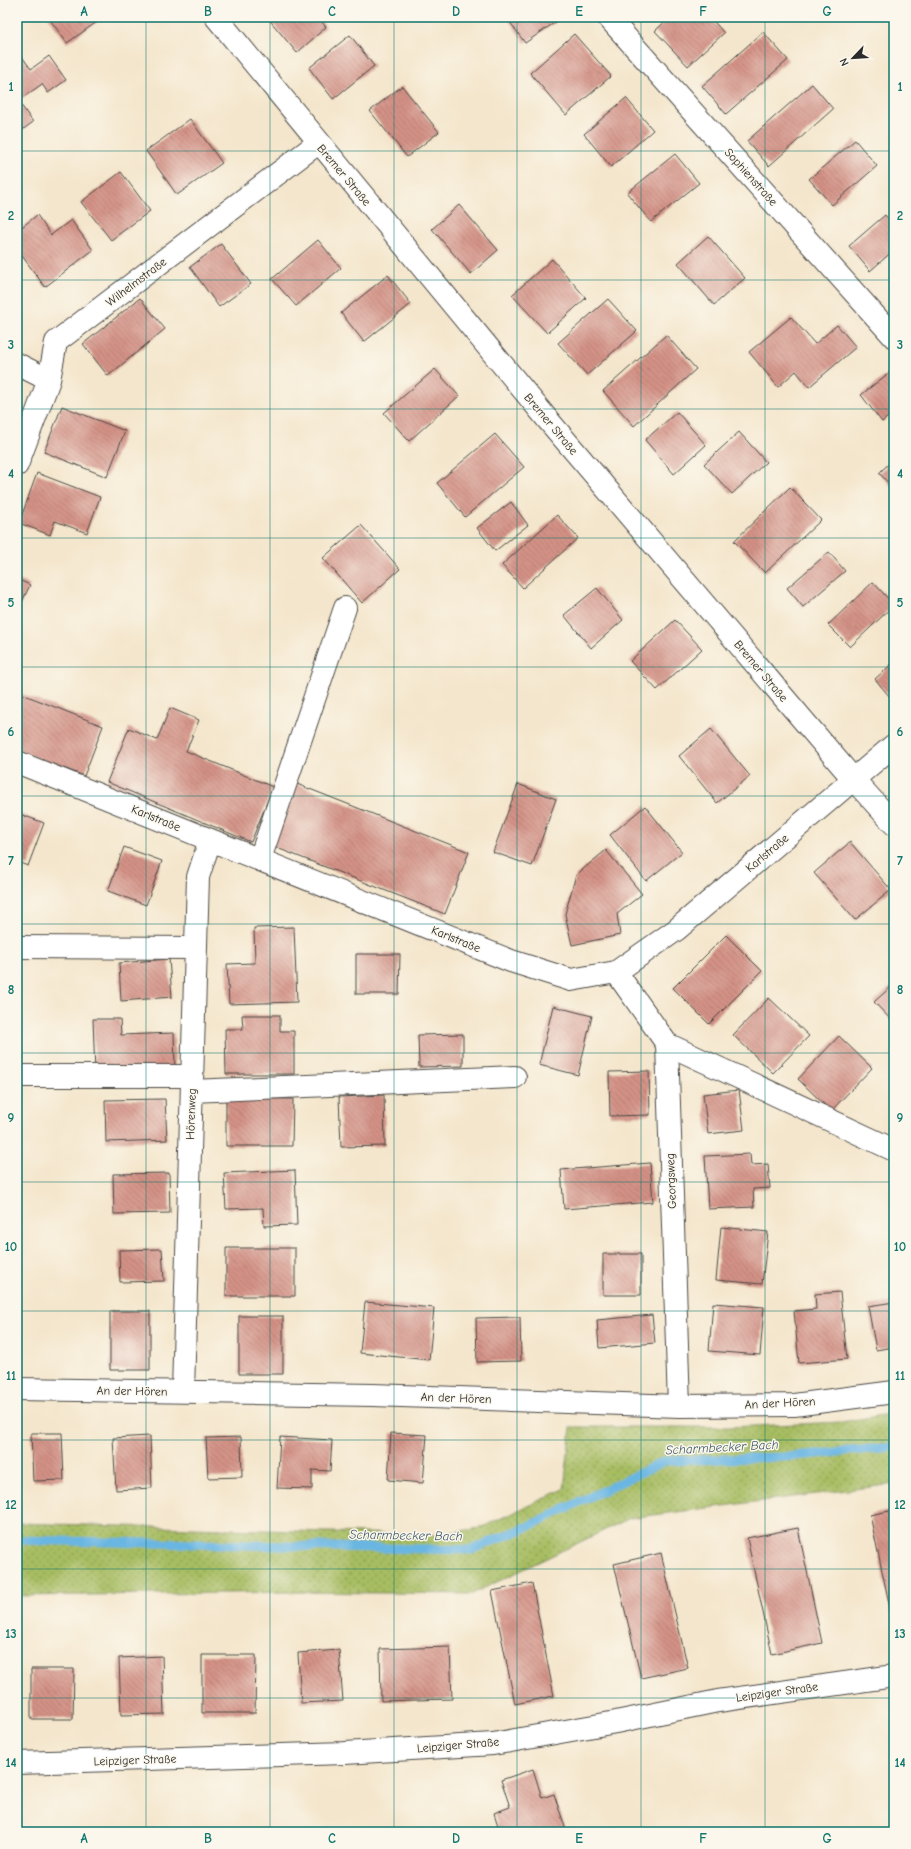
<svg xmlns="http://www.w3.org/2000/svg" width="911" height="1849" font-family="'Comic Neue',sans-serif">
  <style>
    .park { fill: url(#park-dots); stroke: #697446 }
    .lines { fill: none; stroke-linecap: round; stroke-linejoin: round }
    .stream { stroke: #69b6e3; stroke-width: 9 }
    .building { fill: url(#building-back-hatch) }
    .minor-casing { stroke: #494743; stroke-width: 24 }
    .minor { stroke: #fff; stroke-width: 22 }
    .grid { fill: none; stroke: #0f766e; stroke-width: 1; stroke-opacity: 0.55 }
    .labels { text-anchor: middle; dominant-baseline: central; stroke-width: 3; stroke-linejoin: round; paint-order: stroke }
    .street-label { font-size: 12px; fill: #2b2b2b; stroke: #fbf7ec }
    .water-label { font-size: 13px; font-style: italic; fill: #415c6b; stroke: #fbf7ec }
    .neatline { fill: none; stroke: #0f766e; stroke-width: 1.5 }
    .grid-label { font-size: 13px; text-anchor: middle; font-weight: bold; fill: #0f766e }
  </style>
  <defs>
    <pattern id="park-dots" width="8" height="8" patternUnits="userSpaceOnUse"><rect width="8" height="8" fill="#a7bd62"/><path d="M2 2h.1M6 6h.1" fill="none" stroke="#889a51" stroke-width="1.8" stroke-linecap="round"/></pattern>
    <pattern id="building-back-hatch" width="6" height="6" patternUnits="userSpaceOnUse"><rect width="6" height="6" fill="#d49286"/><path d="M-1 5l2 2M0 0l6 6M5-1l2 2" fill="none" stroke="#ac776e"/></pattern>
  </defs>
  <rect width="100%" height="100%" fill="#fbf7ec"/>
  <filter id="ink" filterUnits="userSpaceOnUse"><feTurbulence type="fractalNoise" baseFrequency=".025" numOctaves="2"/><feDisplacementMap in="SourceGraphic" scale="8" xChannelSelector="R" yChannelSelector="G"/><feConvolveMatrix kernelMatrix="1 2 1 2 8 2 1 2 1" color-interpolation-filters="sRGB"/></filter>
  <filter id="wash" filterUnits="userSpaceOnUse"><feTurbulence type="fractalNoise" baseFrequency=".012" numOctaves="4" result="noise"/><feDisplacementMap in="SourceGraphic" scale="16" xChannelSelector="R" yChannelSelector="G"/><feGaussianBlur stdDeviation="0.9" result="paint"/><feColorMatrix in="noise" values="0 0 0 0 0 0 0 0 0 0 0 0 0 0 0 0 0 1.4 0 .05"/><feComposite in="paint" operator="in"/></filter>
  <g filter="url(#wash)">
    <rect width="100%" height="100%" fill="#f4e6cc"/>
    <path class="park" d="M894,1413V1484L630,1518L472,1594L294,1592L17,1596V1523L434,1535L480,1528L564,1489L571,1427H730L842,1422Z"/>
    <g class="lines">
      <path class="stream" d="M17,1540L471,1550L527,1527L665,1461L783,1457L894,1447"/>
    </g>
    <g id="blocks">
      <path class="building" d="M48,17H104L67,43Z
        M267,17H318L326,27L297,53Z
        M508,17H563L525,43L507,18Z
        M670,17H710L724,33L688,66L655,31Z
        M763,32L788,60L726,114L702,86Z
        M574,34L611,76L566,115L530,73Z
        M350,35L374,66L333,99L309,68Z
        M17,50L31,69L49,56L66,80L48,93L42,84L18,101L33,122L17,134Z
        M812,84L833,109L769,166L747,141Z
        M402,86L439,132L407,157L370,111Z
        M626,98L653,130L611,167L584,134Z
        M190,119L222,163L177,195L146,151Z
        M855,140L877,166L832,205L809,179Z
        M675,154L699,183L651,222L627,193Z
        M121,172L150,211L111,240L81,202Z
        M459,205L498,250L471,274L432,229Z
        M37,215L51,235L71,220L93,250L45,287L17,249V231Z
        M885,215L894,226V250L870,271L849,246Z
        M708,236L745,278L714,305L678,263Z
        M318,240L341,268L296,306L272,279Z
        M221,244L251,284L219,307L190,267Z
        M552,259L586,298L547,333L512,295Z
        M388,275L411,304L364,342L341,313Z
        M140,298L165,329L108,376L83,344Z
        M608,299L637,331L587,375L558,343Z
        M791,317L815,344L837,325L856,347L809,387L796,371L778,387L749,352Z
        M666,335L696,369L634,426L603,391Z
        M435,369L459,396L409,441L384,413Z
        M890,372L894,378V412L882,422L861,395Z
        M62,406L125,431L107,477L44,452Z
        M677,412L706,445L674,474L645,440Z
        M739,432L766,462L732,494L704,464Z
        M495,434L524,467L465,517L437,483Z
        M894,459V489L879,473Z
        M37,473L100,497L87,533L55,521L50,535L19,523Z
        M790,487L821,520L765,573L734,541Z
        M511,502L528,525L495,551L477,528Z
        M557,515L578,538L523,588L502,565Z
        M361,525L400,569L362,603L323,558Z
        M829,552L845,571L803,607L787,588Z
        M17,579L30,585L17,612Z
        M873,582L894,605L850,647L828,625Z
        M597,588L623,620L591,648L564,615Z
        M675,620L702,649L657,690L630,661Z
        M894,662V693L890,697L875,679Z
        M17,692L103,726L84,776L17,750Z
        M170,708L199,720L186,751L273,787L251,842L107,782L129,728L157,740Z
        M711,729L750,776L717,803L679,756Z
        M297,784L469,852L445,914L272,846Z
        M518,784L556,799L532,866L493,852Z
        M645,806L682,852L646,881L610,835Z
        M17,813L44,823L28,866L17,862Z
        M850,842L891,890L855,920L814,873Z
        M124,847L162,861L146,905L108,891Z
        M606,850L642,894L617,914L620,935L572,945L565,914L576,875Z
        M294,927L297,1002L229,1004L227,964L255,963L254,928Z
        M726,935L762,971L709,1024L673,988Z
        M356,954H400L399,994H356Z
        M169,959L172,997L121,1001L119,963Z
        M894,984V1023L874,1002Z
        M769,998L809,1036L773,1073L733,1035Z
        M553,1006L592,1016L578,1075L539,1065Z
        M242,1015H280V1031H294V1074H226L225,1029H243Z
        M93,1019H120L121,1035L174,1033L175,1070L95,1073Z
        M463,1034V1066L419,1067L418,1035Z
        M839,1036L872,1068L831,1111L798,1079Z
        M649,1071L650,1115L610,1116L609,1072Z
        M739,1090L744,1130L708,1134L703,1094Z
        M384,1095L385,1146L341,1147L339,1097Z
        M226,1098L293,1099L292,1146H226Z
        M165,1099L167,1140L106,1142L105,1100Z
        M750,1154L751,1165L768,1164L770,1188L753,1189L754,1207L708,1209L705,1156Z
        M650,1163L653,1202L564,1209L561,1170Z
        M295,1170L297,1225L264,1226L263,1208L226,1209L224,1173Z
        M169,1173L170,1213L114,1214L113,1174Z
        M721,1227L768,1232L762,1284L716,1280Z
        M226,1248H295V1296H226Z
        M162,1249L164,1281L120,1282L119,1250Z
        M603,1254H641V1295H603Z
        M840,1292L847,1359L799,1363L794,1311L816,1309L815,1294Z
        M365,1302L434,1308L429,1360L360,1353Z
        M894,1302V1347L876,1350L868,1306Z
        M713,1303L764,1307L760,1355L709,1351Z
        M110,1311H150V1370H110Z
        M652,1315L655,1343L599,1348L597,1320Z
        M239,1316H283V1374H239Z
        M520,1317L521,1361L477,1362L476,1318Z
        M31,1433H62L64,1480L33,1481Z
        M391,1433L427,1435L423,1483L388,1480Z
        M150,1436L152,1488L116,1490L113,1438Z
        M241,1437L242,1477L208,1478L206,1438Z
        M280,1437L332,1440L330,1471L312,1470V1489L277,1488Z
        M894,1510V1622H893L870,1515Z
        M798,1528L822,1643L772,1654L747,1538Z
        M661,1553L688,1668L641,1678L614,1564Z
        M532,1583L554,1696L515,1704L492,1591Z
        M450,1647L452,1699L381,1701L380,1649Z
        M339,1650L343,1701L301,1703L298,1653Z
        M202,1655H256L255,1713H202Z
        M162,1656L164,1714L121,1715L119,1658Z
        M31,1669H74L73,1719H31Z
        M533,1769L542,1798L554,1794L566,1830L559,1832H500L494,1813L510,1807L501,1780Z"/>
    </g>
  </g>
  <g filter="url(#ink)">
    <use href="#blocks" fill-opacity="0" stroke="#494743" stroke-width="1"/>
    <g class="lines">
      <defs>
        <path id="minor" d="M216,17L548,420L854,780L894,824
          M608,17L894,337
          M17,364L49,380
          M17,465L49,380L56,342L318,143
          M17,762L511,961L571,980L616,972L676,930L894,745
          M260,859L345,608
          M17,947L196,948
          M616,972L667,1044L679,1406
          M667,1044L894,1150
          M17,1076H192
          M192,1091L515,1077
          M17,1389L373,1395L679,1406L794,1405L894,1392
          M183,1391L198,877L210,840
          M17,1763L345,1753L493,1744L616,1722L718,1701L894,1676"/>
      </defs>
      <use href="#minor" class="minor-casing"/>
      <use href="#minor" class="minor"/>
    </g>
  </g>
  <path class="grid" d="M146,17V1832M270,17V1832M394,17V1832M517,17V1832M641,17V1832M765,17V1832M17,151H894M17,280H894M17,409H894M17,538H894M17,667H894M17,796H894M17,924H894M17,1053H894M17,1182H894M17,1311H894M17,1440H894M17,1569H894M17,1698H894"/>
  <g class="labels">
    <g class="street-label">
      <text transform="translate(344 175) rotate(50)">Bremer Straße</text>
      <text transform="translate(751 177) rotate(48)">Sophienstraße</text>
      <text transform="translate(136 282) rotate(-37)">Wilhelmstraße</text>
      <text transform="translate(551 424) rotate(50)">Bremer Straße</text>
      <text transform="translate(761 671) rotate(50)">Bremer Straße</text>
      <text transform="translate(156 818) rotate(22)">Karlstraße</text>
      <text transform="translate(767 853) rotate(-40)">Karlstraße</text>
      <text transform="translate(456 939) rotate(22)">Karlstraße</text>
      <text transform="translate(191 1114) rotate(-88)">Hörenweg</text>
      <text transform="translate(671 1181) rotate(-92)">Georgsweg</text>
      <text transform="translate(132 1391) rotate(1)">An der Hören</text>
      <text transform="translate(456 1398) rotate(2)">An der Hören</text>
      <text transform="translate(780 1403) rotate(-3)">An der Hören</text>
      <text transform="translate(777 1692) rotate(-8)">Leipziger Straße</text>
      <text transform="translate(458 1745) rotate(-5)">Leipziger Straße</text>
      <text transform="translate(135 1760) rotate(-2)">Leipziger Straße</text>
    </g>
    <g class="water-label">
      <text transform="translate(722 1447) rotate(-3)">Scharmbecker Bach</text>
      <text transform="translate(406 1535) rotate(1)">Scharmbecker Bach</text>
    </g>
  </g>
  <rect width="911" height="1849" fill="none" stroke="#fbf7ec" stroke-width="44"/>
  <g transform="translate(853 58) rotate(245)" stroke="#fbf7ec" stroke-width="3" paint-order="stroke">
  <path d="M0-3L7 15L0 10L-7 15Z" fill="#2b2b2b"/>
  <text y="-6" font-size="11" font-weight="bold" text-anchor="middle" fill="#2b2b2b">N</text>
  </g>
  <rect x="22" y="22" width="867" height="1805" class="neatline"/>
  <g class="grid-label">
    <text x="84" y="16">A</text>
    <text x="208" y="16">B</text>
    <text x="332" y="16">C</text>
    <text x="456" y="16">D</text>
    <text x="579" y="16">E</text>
    <text x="703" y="16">F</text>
    <text x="827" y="16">G</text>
    <text x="11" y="91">1</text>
    <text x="900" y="91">1</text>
    <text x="11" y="220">2</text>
    <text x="900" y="220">2</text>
    <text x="11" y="349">3</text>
    <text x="900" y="349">3</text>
    <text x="11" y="478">4</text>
    <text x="900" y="478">4</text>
    <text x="11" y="607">5</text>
    <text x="900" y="607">5</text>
    <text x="11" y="736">6</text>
    <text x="900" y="736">6</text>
    <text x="11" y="865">7</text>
    <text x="900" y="865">7</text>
    <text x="11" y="994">8</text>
    <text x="900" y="994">8</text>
    <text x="11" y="1122">9</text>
    <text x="900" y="1122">9</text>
    <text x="11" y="1251">10</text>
    <text x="900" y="1251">10</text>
    <text x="11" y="1380">11</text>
    <text x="900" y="1380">11</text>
    <text x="11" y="1509">12</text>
    <text x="900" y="1509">12</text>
    <text x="11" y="1638">13</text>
    <text x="900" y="1638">13</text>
    <text x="11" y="1767">14</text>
    <text x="900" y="1767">14</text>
    <text x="84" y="1843">A</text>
    <text x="208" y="1843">B</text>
    <text x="332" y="1843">C</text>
    <text x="456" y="1843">D</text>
    <text x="579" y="1843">E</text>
    <text x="703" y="1843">F</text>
    <text x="827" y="1843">G</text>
  </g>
</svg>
